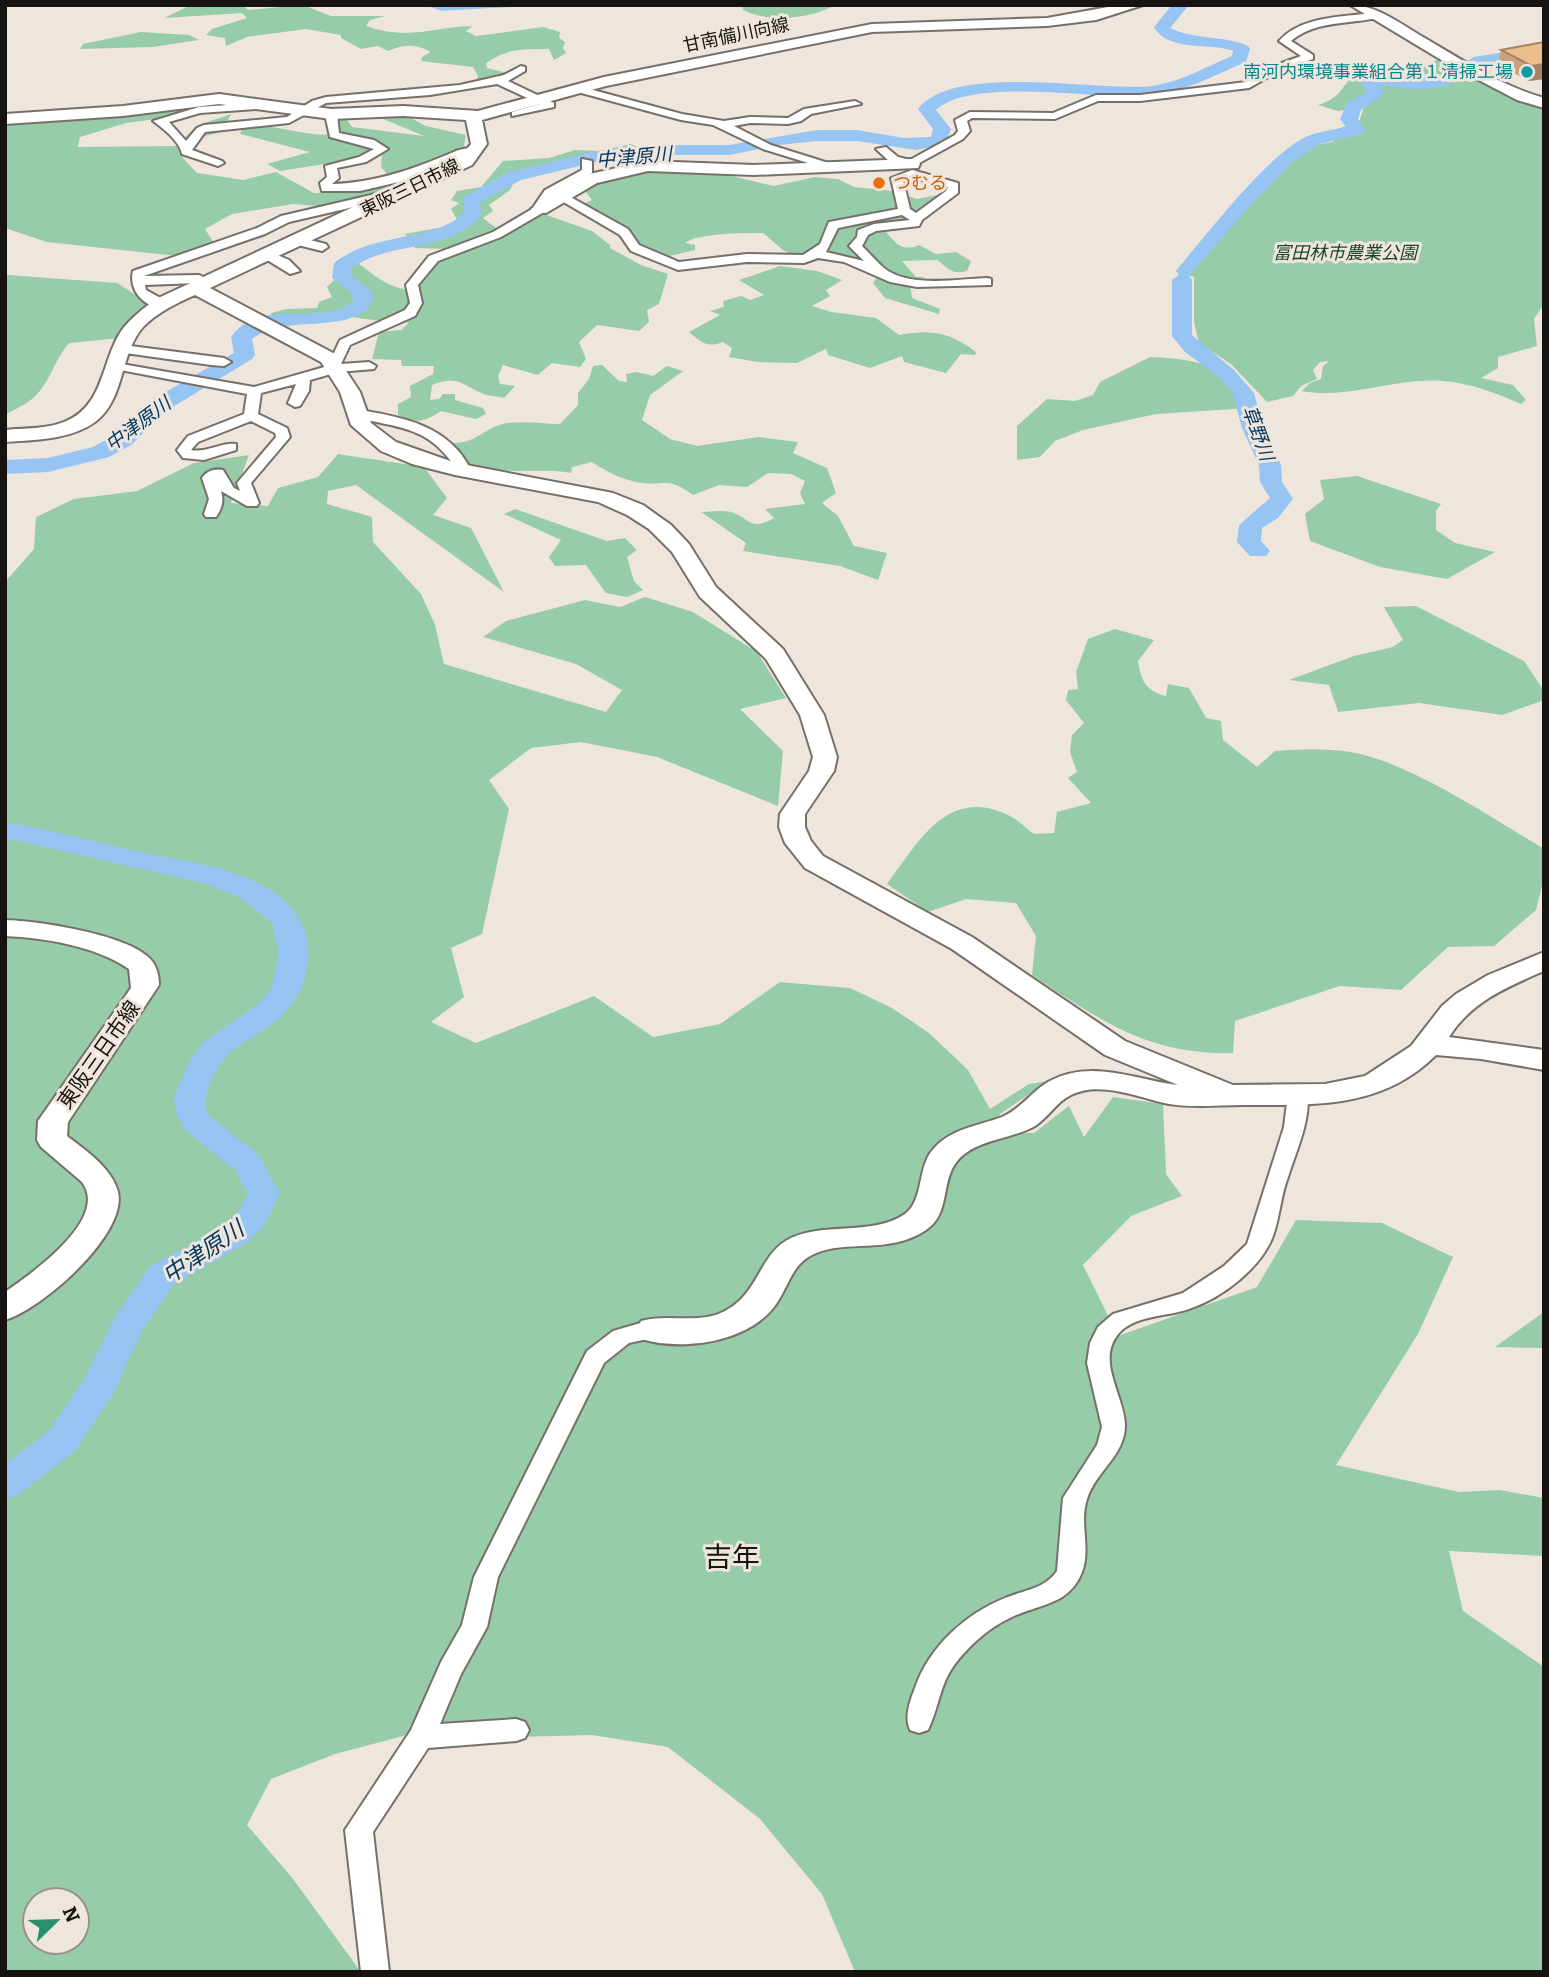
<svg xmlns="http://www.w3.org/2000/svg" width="1549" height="1977" font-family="Bitter,'Noto Sans JP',serif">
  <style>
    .green { fill: #97cca9; fill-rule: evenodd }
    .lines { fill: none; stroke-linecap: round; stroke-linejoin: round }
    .stream { stroke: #96c4f3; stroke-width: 3.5 }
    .river { fill: #96c4f3; fill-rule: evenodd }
    .street-casing { stroke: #777069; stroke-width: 4 }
    .secondary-casing { stroke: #777069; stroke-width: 4 }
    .street { fill: #fff; fill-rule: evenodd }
    .secondary { fill: #fff; fill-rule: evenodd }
    .wall { fill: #cba379 }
    .shaded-wall { fill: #a58463 }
    .building { fill: #ecbd8d; stroke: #a58463; stroke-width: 2 }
    .culture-dot { fill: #0f9aa8; stroke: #eee5dd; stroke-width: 2.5 }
    .food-dot { fill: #e8710a; stroke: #eee5dd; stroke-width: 2.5 }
    .labels { text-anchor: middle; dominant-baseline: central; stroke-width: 6; stroke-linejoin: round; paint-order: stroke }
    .far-street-label { font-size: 18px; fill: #161310; stroke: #eee5dd }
    .far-culture-label { font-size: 18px; fill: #0d838f; stroke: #eee5dd; text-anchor: end }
    .far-food-label { font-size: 18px; fill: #c56008; stroke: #eee5dd; text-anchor: start }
    .far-park-label { font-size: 18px; font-style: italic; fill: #17452b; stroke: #eee5dd }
    .far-water-label { font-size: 19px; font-style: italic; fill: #023862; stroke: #eee5dd }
    .street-label { font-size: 21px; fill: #161310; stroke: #eee5dd }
    .water-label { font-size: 23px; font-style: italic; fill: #023862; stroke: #eee5dd }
    .near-neighbourhood-label { font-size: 28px; fill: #161310; stroke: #eee5dd }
  </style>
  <rect width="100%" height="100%" fill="#eee5dd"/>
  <path class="green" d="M191,5H242L248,10L303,5L331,16H385L370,20L366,26C411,41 430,27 473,26L466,31L476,36L543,27L560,32L559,38L565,42L563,48L566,53L554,60L549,49C523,50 510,47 486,63L487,68L512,74L476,82L478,76L473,67L421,61L422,57L431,52C415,44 405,44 388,51L378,46L361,49L341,38V35L306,29L247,37L226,46L225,38L206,35L212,29L247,18L242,13L164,18Z
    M742,5H835C810,19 768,23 743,10Z
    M141,32L189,35L199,40L152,47L80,49L83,44Z
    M1442,59L1544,107V304L1534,319L1537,346L1498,357V368L1481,378L1513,385L1526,400L1521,404C1496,393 1470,383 1443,381C1395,377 1349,400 1302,391L1310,383L1321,379L1323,366L1329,361L1320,362L1313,370L1317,379L1301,386L1293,396L1267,402L1231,364L1199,343L1194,322V277L1188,275L1190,270L1290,158L1309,146L1333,142L1337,129L1359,122L1364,107L1338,111L1318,105C1345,97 1340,83 1357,75C1370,69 1383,77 1396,76C1415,75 1431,60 1442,59Z
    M210,101L254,106L126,123L80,137L78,147L177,146L196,126L231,114L222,132L205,136L182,157L197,173L243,180L276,172L314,193L361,191L392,180L381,167L382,155L280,171L267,164L310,152L240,134L244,125C277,124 308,138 340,134L336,120H347L352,127L424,136L376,116L405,115L426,126L466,135L463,151L440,163L412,166L421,179L407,186L329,207L293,204L232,214L205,229L214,243L177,256L47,242L5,228V124Z
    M631,144L640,148L675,146L709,148L724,153L648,154L568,165H540L518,172L510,190L489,205L493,211L483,218L496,228L541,213L592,231L610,245V248L641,265L668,274L659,304L647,310L649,322L639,331L597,325L579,342L586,359L580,367L552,363L538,375L503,365L498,376L500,384L515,386L504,398C497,396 487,396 481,393C460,384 458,375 432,385L430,400L439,399L443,394H455V400L483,408L486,414L476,419L441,411C425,422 416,424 398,415V404L411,397L410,386L433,374L434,366H402L401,360L372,359L379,332L401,330L408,324L405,318L396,313L381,321L322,313L273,318L271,313L286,309L317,308L319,302L332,297L327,287L334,280L347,286L356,281L346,275L345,268L357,262C376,277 392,291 418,290V283L448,249L415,248L405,234L438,228H453L459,223L451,209L459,203L451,200L457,191L481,187L503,161L549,158L575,150L600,151Z
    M638,170L715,172L774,186L815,177L838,179L854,187L893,191L917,199L948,193L900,223L882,227C894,241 900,253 919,245L936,254L956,252L971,261L967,271C951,275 948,268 937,260L902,261L916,277H926L904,282L911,289L912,298L940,309L939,314L885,298L873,283L878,276L825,252L796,257L783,250L763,233C745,233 697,233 685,243L695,245V250L665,257L637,247L632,234L582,205L592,200L585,191L587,185Z
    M780,266L817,271L842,280L826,290L830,296L812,306L831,312L876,318L899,335C930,329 950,332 976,352L975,355L961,354L946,373L904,362L902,356L870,368L828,355L826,349L797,363L757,362L729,357L732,348L723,342C707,348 702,343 689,332L720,315L710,311L724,307L723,301L741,296L750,300L764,295L739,280Z
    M8,275L117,283L153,306L121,338L69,343C56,358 53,373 42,388C34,401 19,407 5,415V277Z
    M1150,357C1178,358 1222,362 1240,387C1244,393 1246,402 1249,408L1156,414L1083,430L1055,441L1040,457L1017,460V426L1047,399L1075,401L1093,395L1100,382Z
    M602,365L619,381L627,382L626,374L637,372L653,376L667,366L683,371L650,395L642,420L670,439L697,446L759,437L798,442L793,453L827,468L836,493L822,503L838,516L854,546L887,553L878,580L840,566L743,551L746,543L701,512C710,512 722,510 731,512C750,518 750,532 774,518L765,509L805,504L800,493L805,481L791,474L768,473L747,487L719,485L693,495C666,476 670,486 642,483C623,480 607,472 592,462L572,467L571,473C539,467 501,477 469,463C462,461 456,449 451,443C478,444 485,426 508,423C525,421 543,424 560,424L578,405V393L589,379L593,366Z
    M338,454L424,467L447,498L433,515L471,528L504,592L356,485L328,491L327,504L372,517L373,542L421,594L435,625L444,664L606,712L622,690L576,664L483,637L506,621L585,600L620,607L645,597L693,612L757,652L786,698L740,709L783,751L778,806L657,757L581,742L531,748L489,780L509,809L482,934L451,948L464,997L431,1022L476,1043L594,996L653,1037L720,1024L780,982L850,988L892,1008L929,1033L968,1070L990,1109L1029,1084L1048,1081L1000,1114L995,1133H1034L1069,1106L1084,1137L1113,1097L1163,1104L1166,1174L1182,1196L1131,1216L1083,1265L1118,1336L1257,1287L1296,1220L1382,1223L1453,1257L1418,1334L1336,1465L1459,1492L1500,1490L1544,1498V1556L1449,1551L1463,1611L1544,1667V1972H855L822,1894L760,1819L668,1747L592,1735L515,1737L434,1728L335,1754L271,1779L247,1825L293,1879L361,1972H5V582L34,549L36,517L74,499L137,491L194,463L249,455L231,503L268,506L278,488L318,477ZM35,1900H77V1942H35Z
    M1357,476L1441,504L1436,511V530L1455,543L1495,552L1447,579L1380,567L1310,541L1305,514L1324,499L1320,480Z
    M515,509L607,541L625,538L637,550L627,557L634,581L643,590L627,597L606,593L586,565L555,566L549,557L561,540L504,514Z
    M1416,606L1524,661L1544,691V700L1502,715L1419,703L1338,712L1329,685L1289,680L1354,656L1393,647L1403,640L1384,607Z
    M1115,629L1154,640L1138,661C1141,680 1145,691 1166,696L1168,684L1189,688L1206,718L1221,721L1223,740L1257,767L1275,751C1299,749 1326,748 1351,752C1409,762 1492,818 1544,849V877L1536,910L1494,946L1448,947L1401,990L1340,986L1235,1021L1233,1053C1147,1055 1100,1020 1032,975L1036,936L1016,903L966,899L928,912L887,884C918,843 947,786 1008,815C1017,819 1026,828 1034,834L1054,833L1057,812L1091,803L1068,778L1077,772L1070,752L1072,735L1084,723L1066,700L1068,690L1078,689L1076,672L1088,639Z
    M1544,1312V1348L1495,1347Z"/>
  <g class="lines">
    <path class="stream" d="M431,5L442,9L513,5"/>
    <path class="river" d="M1172,5H1189L1170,28C1194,40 1223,35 1248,46L1250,49L1246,62C1214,75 1183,93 1149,96C1098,100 972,76 936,110L951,129L945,144L916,150L857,141H817L779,145L729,155H675L596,162L521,180L480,203L481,215C453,254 389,239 351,269L352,276L371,291L373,302C348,337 288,312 252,339L255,355L252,359L166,411L131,445L109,457L48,472L5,474V460L48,458L93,447L115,435L150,401L234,353L231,337C260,295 320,329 353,301L352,293L332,278L334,263C377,230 429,244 463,214L464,197L509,172L596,151L675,145H729L817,130H857L904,138L931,137L933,129L918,109C954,62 1096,92 1152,86C1180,82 1206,67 1232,56L1233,51L1227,49C1205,44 1166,50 1154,27Z
      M1544,46V56L1474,67L1466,62L1474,57Z
      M1449,65L1455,66L1459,78C1442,95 1401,88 1379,85L1384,94L1361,110L1358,119L1365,130L1362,134L1320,144L1294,161L1247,209L1189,276L1192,280V335L1234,370L1254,393L1264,428L1281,465L1282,482L1293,499L1278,518L1262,528L1261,541L1270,551L1266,556H1250L1237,542L1239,525L1270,498L1260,482L1259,465L1242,428L1233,394L1220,378L1185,352L1172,336V280L1179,275L1176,271L1179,267C1208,233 1270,152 1308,136C1320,131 1334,130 1346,127L1340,119L1347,103L1367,92L1358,78L1360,74L1437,77L1442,75L1443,66Z
      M5,822C51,830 95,842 140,852C191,863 272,869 301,922C308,934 309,948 308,963C306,982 297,1001 283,1014C255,1043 230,1039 211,1081C205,1093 204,1104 209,1116L258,1154L280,1194L264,1226L245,1244L174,1284L142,1331L112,1396L75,1451L18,1495L5,1500V1464L49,1431L84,1379L115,1317L150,1266L221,1228L239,1211L248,1194L235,1170L185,1130L176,1113L174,1096L188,1064L202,1043L257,1005L271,989L279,954L272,923L239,897L203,883L5,838Z"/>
    <defs>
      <path id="street" d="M1373,13L1378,16L1377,18C1348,24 1314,21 1291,41L1313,55V59L1279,71L1249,88L1140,101H1098L1055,119L972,118L967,121L970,131L963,139L912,167L890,162L876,149L886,147L898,157L910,160L955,135L958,131L955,120L970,112L1053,113L1096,95H1140L1246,82L1271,67L1301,56L1279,41C1301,16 1342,17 1373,13Z
        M521,66L525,67V71L508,81L554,103V107L512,116V112L540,104L497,84L430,95L326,103L289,123L205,132L192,150L222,161L224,163L218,166L182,154C180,142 164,129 153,121L199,107L270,102L276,105L270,108L200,113L169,122L186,141L197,128L204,125L287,117L312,101L326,97L460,85L504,75Z
        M578,86L682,114L724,121L750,117L788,118L804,109L855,101L861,104L811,114L801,121L788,124L750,123L734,126L771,145L838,166V170L834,171L763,149L713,125L681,120L574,91V87Z
        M331,111L337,114L339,133L374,140L388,149L366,162L337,168L339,178L332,184C376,183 416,168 456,151C465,148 475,146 482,151L416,178L360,191H322L320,183L327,177L325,166L359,157L374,149L330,137L325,114Z
        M582,159L592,161V173L553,196L544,212L501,237L438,261L418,285L422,303L415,316L350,345L341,364L369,362L376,366L374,369L338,372L310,380L309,391L300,406L295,407L288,403L296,384L261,393L258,414L287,428L290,437L251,483L259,503L257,506H247L221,491C224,500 222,509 216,517H206L204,514L209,499L202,478C206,471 215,468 223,470L234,488L240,491L237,483L276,437L275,433L251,421L198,442L191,450C207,453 221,442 236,444V450L204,460L183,458L177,450L188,436L244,414L247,394L115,369L110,368V362L254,387L328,366L340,340L405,310L410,303L406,285L429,256L493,232L532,209L545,190L582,170Z
        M912,170L958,183V193L922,220L919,226L876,231L868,235L862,246C869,253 879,264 884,268C908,288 958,279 987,278L991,279V285L917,287L890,282L844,262L818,258L804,263L747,262L678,270L631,251L620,235L555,197L565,194L628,229L639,245L679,262L747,254L803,255L820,244L829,222L898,209L891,178ZM912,178L948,187L946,191L916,213L910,209L903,180ZM902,215L910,220L874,224L858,230L857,237L849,246L864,261L826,252L838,228Z
        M397,189L403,193L401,196L289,222L265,234L144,276L199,275L214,282L208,286L198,283L145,285L146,290L166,301V307C144,310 128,289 133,271L257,228L281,216Z
        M298,237L326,244L328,247L322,251L294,244L292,241Z
        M268,251L289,260L300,271L290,274L264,258L262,255Z
        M123,345L224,358L231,362L224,366L211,365L118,352V346Z
        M359,410C404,417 449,426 471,470L469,473H459C430,426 403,429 354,417V411Z
        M1298,1088L1308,1095C1309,1124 1297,1149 1288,1177C1281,1195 1280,1215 1274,1233C1263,1267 1222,1298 1189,1309C1167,1317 1130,1315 1116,1337C1098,1363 1124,1397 1125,1424C1126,1455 1095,1472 1087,1499C1079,1522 1091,1549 1082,1572C1070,1604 1041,1604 1014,1616C996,1624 980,1636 967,1650C938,1679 943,1698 928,1730L919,1733L910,1730C904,1717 910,1701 915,1688C929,1647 965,1614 1005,1598C1024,1590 1045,1589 1057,1571L1063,1498L1097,1445L1102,1427L1087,1363L1090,1343L1098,1327L1113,1314L1183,1293L1224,1266L1247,1244L1284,1127L1288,1095Z
        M644,1322L661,1324L664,1330L661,1336L629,1343L604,1363L498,1577L487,1627L461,1674L440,1724L516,1719L525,1722L529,1730L525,1738L516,1741L428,1748L373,1832L389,1972H361L345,1830L411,1730L441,1662L462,1625L474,1577L587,1351L613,1331Z"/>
      <path id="secondary" d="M1119,5H1143L1096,20L1047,26L872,32L606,86L482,120L487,144L472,165L210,288L335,354L360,392L371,423L396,442L456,463L613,493L643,505L671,525L689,544L716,587L783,649L824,715L837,757L834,771L805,814V827L811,841L823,856L972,937L1125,1041L1233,1085L1325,1084L1365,1076L1411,1046L1442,1006L1456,994L1488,975L1544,952V971C1507,987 1471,1002 1449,1037L1544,1050V1070L1481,1059L1436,1055C1382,1109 1314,1105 1243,1105C1219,1105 1193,1108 1169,1104C1140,1098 1100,1080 1071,1095C1056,1102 1049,1117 1035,1126C1011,1140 972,1139 955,1164C941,1184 950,1214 926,1230C889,1255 846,1239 814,1254C791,1264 788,1289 774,1307C746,1343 682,1351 641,1339L637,1330L641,1321C668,1313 699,1325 725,1311C760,1293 759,1253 791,1238C826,1222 873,1236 905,1214C923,1201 918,1169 931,1152C948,1129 978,1126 1002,1117C1021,1109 1031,1092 1048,1082C1091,1058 1135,1080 1178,1085L1105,1055L952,949L805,868L785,843L779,827L780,814L809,771L813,757L800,715L766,659L700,597L672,552L649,529L627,515L598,502L455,475L412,464L381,451L351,425L340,392L321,362L195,295C177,303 158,312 144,326C119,353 126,399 95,422C70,440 34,440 5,442V430C25,428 46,429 64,422C101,408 101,369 117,338C126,321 140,312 154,300L460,157L471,144L466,120L403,116L331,119L219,104L123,116L5,124V114L123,106L219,94L331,109L403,106L478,111L604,77L872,24L1047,18Z
        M1350,5C1377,5 1399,23 1423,37C1461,59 1501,86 1544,98V108L1517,100L1448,64Z
        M912,159L918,160L920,164L918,168L754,175L648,171L597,183L546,213H534L531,209L585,175L648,161L754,165Z
        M5,920C39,921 122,934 147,956C156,963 159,974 159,985L68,1122L67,1136C85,1150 112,1168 118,1192C128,1234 42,1309 5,1320V1292C31,1274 110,1219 82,1182L41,1147L37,1140L38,1121L131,988L129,969C95,946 46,938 5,936Z"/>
    </defs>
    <use href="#street" class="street-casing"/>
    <use href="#secondary" class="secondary-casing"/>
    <use href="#street" class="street"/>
    <use href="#secondary" class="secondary"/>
  </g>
  <path class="wall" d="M1544,42V79L1529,81L1498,65L1501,50Z"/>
  <path class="shaded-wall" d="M1544,64V79L1529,81L1532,66Z"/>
  <path class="building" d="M1544,42V64L1532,66L1501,50Z"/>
  <circle class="culture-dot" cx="1527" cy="72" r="7"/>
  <circle class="food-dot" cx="879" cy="183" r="7"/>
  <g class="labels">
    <g class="far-street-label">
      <text transform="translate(736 35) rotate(-12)">甘南備川向線</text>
      <text transform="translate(410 188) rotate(-26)">東阪三日市線</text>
    </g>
    <g class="far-culture-label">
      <text x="1513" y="72">南河内環境事業組合第１清掃工場</text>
    </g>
    <g class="far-food-label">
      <text x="893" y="183">つむる</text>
    </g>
    <g class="far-park-label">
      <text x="1345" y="253">富田林市農業公園</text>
    </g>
    <g class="far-water-label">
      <text transform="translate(634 157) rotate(-5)">中津原川</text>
      <text transform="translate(138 424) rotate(-37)">中津原川</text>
      <text transform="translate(1258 433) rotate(70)">草野川</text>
    </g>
    <g class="street-label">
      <text transform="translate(99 1055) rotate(-55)">東阪三日市線</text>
    </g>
    <g class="water-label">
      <text transform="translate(203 1252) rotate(-34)">中津原川</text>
    </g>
    <g class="near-neighbourhood-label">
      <text x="732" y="1557">吉年</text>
    </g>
  </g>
  <rect width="1549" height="1977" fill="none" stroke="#161310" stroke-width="14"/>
  <g transform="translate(56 1921) rotate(67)"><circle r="33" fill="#eee5dd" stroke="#98918b" stroke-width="2"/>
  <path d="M0-5L12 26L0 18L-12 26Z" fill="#27916f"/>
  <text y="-10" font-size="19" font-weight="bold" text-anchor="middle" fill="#161310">N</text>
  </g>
</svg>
